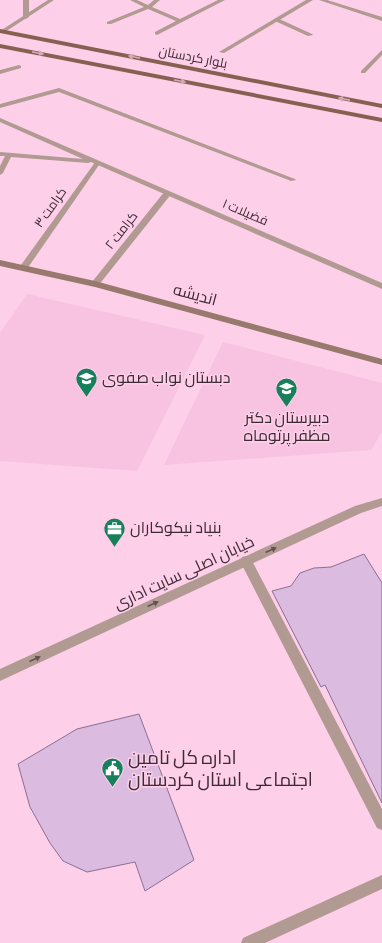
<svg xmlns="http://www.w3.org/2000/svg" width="382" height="943" font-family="'Alegreya Sans',Cairo,sans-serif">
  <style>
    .built { fill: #f8c2e1 }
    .building { fill: #dcbbe0; stroke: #8d6f90 }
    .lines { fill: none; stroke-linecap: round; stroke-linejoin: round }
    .lane { fill: #b09a92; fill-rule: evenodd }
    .street { fill: #b09a92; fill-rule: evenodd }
    .secondary { fill: #98796d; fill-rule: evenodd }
    .primary { fill: #866152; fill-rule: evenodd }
    .oneway { fill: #d4a8b4 }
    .oneway2 { fill: #655256 }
    .labels { text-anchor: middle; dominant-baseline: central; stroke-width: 3; stroke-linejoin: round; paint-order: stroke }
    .far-street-label { font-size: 13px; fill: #3c2b35; stroke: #fecfe9 }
    .street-label { font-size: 16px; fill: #3c2b35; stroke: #fecfe9 }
    .poi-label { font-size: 16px; fill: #3c2b35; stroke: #fecfe9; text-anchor: start }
    .near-poi-label { font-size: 19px; fill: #3c2b35; stroke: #fecfe9; text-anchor: start }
  </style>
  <rect width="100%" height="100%" fill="#fecfe9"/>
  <path class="built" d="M27,294L205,335L137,471L0,461V333Z
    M223,342L382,383V432L371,450L164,465Z"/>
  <path class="building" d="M364,554L382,583V803L325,685L321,687L272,591L291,586L300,573L314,568L331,567Z
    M139,714L194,860L145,891L135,862L87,872L63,861L50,843L30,807L18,764L77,729Z"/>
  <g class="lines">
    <path class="lane" d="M23,0H29V17L26,19L23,17Z
      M130,0H137L148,5L154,0H160L152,7L180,19L218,0H225L157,35L155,34V32L176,21L148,9L111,24H107V22L144,7Z
      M319,0H327L382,17V21Z
      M277,18L312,34L313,35L308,36L275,21L274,20Z
      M19,65L21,66V68L0,74V70Z
      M59,88L295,179L296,180L291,181L59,92L0,108V104Z
      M96,161L101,162L27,269H21V265Z
      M165,191L172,193L98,286H92V282Z
      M246,556L250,557L382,809V830L377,828L242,565L241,561L242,557Z"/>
    <path class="street" d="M48,0H54L5,32L0,31Z
      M306,0H313L224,53L219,52Z
      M382,50V55L365,73H361V71Z
      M0,118L382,283V289L91,162L88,163L11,157L3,173L0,175V166L5,156H0V152L83,159L0,122Z
      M382,498V506L361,513L0,681V669L355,506Z
      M382,875V889L265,943H241L243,938Z"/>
    <path class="secondary" d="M0,260L95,281L382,359V365L95,287L0,266Z"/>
    <path class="primary" d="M0,29L382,104V108L0,33Z
      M0,44L382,118V122L0,48Z"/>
  </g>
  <defs><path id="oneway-solid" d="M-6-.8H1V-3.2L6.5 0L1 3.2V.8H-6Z"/></defs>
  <g class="oneway">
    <use href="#oneway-solid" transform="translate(38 53) rotate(11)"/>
    <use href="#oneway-solid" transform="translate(134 57) rotate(-169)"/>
    <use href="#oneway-solid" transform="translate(180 81) rotate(11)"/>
    <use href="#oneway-solid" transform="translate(344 99) rotate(-169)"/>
  </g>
  <g class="oneway2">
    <use href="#oneway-solid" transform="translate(271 550) rotate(-25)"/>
    <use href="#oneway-solid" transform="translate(153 604) rotate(-25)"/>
    <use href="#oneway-solid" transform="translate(35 659) rotate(-25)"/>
  </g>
  <defs>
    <symbol id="school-pin" viewBox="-11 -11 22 30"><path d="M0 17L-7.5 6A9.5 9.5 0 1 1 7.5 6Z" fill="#17805b" stroke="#fecfe9"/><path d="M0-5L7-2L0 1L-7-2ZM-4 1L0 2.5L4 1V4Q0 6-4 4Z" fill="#fff"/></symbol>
    <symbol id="office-pin" viewBox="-11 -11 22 30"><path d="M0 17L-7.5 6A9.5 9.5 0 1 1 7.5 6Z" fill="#17805b" stroke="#fecfe9"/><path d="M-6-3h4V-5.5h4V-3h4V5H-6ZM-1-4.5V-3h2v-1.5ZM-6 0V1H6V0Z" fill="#fff"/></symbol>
    <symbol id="civic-pin" viewBox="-11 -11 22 30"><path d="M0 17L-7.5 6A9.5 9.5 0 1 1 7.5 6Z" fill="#17805b" stroke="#fecfe9"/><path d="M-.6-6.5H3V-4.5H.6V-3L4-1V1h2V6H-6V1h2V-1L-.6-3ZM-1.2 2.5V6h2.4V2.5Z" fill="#fff"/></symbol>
  </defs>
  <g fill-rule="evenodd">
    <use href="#school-pin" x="74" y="366" width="25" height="34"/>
    <use href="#school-pin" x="274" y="376" width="25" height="34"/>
    <use href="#office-pin" x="102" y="516" width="25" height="34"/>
    <use href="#civic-pin" x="100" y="756" width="25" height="34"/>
  </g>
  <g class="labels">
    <g class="far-street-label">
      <text transform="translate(193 58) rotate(11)">بلوار کردستان</text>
      <text transform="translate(51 208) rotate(-55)">کرامت ۳</text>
      <text transform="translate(245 213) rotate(23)">فضیلات ۱</text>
      <text transform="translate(122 231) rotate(-52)">کرامت ۲</text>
    </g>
    <g class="street-label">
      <text transform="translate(195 295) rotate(15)">اندیشه</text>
      <text transform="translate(184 573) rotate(-25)">خیابان اصلی سایت اداری</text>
    </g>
    <g class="poi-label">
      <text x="102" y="378">دبستان نواب صفوی</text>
      <text x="287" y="418" text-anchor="middle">دبیرستان دکتر<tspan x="287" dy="18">مظفر پرتوماه</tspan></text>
      <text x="130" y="528">بنیاد نیکوکاران</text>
    </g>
    <g class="near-poi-label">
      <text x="128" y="758">اداره کل تامین<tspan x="128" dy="22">اجتماعی استان کردستان</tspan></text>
    </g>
  </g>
</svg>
